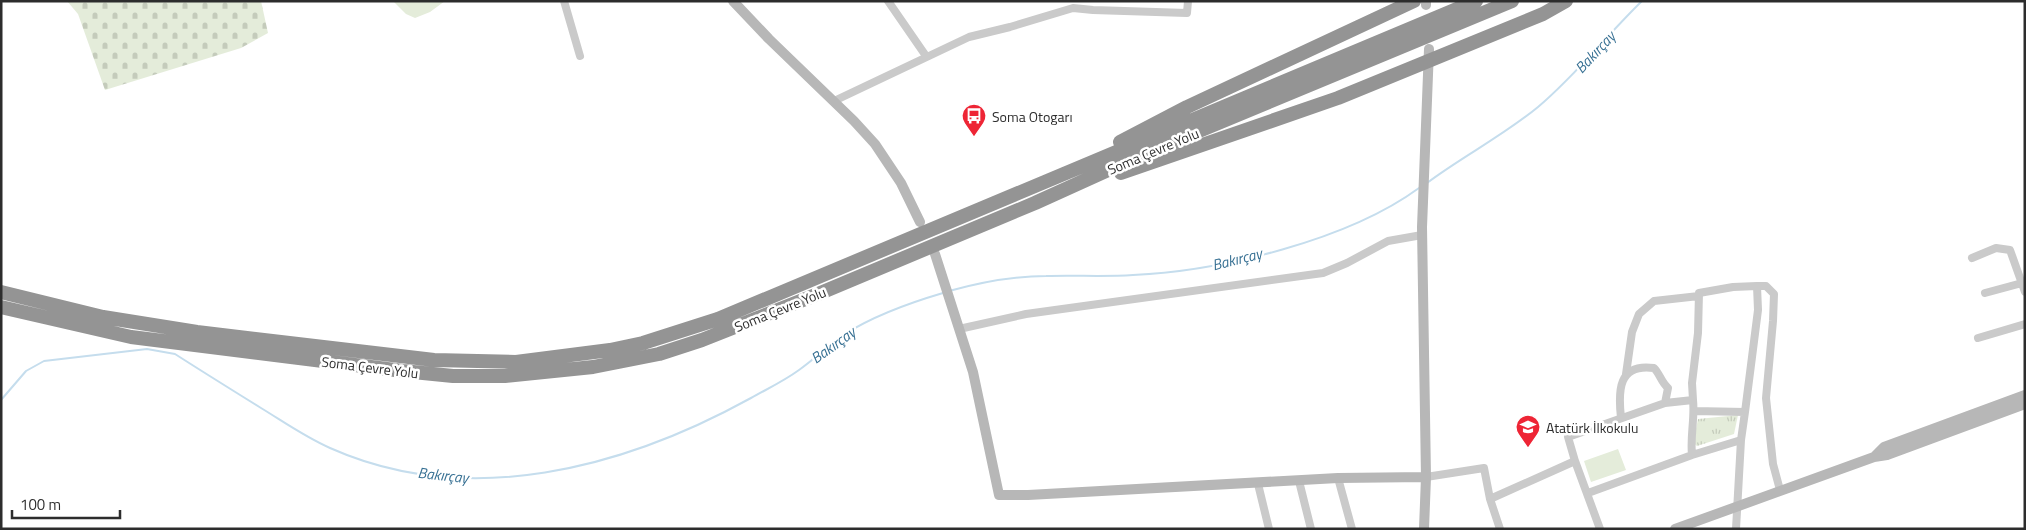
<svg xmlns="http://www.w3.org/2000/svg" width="2026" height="530" font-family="'Titillium Web',sans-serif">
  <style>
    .grass { fill: #e4ecda }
    .cemetery { fill: url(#cemetery-stones) }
    .park { fill: url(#park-tufts) }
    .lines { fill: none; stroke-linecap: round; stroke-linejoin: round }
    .stream { stroke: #c5dded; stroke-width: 2 }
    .street { stroke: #cacaca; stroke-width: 8 }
    .secondary { stroke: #b7b7b7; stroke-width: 10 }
    .highway { stroke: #949494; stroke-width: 14 }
    .labels { text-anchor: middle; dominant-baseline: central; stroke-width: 5; stroke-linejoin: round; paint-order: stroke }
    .poi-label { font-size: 14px; fill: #2d2d2d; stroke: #fff; text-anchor: start }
    .street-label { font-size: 14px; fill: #2d2d2d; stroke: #fff }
    .water-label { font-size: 15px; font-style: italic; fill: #377093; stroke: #fff }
  </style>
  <defs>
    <pattern id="cemetery-stones" width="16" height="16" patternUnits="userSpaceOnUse" patternTransform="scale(1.25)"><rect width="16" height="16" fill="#e4ecda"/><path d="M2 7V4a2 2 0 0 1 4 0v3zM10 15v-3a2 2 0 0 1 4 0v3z" fill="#c4cbbb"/></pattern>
    <pattern id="park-tufts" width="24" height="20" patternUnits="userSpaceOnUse" patternTransform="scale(1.25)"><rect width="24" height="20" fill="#e4ecda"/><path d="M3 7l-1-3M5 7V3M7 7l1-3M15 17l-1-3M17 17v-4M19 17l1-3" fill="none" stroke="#c4cbbb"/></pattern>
  </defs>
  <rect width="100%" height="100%" fill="#fff"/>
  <path class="grass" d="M393,1H445L430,12L415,18L406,14Z
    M1618,449L1626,470L1591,482L1584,461Z"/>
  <path class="cemetery" d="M67,1H261L268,33L241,48L105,90L78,14Z"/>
  <path class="park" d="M1738,415L1734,434L1697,446L1693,443L1698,419Z"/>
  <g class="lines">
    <path class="stream" d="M1427,183C1463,156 1503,136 1538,107C1576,75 1606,36 1642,1
      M949,291C981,282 1014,276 1046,276C1075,275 1104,277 1133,275C1221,271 1348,240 1419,188
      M1,400L26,371L44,361L147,349L175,354C203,372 232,390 261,408C284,422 305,437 330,448C469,510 624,468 751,398C767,389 784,381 799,370C815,359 828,345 845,334C875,315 909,303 943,293"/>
    <path class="street" d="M564,1L580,56
      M888,1L926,56
      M834,101L969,37L1010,27L1073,8L1093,10L1187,13L1188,1
      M1972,258L1996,248L2010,250L2025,292
      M1757,286H1766L1774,294L1773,321L1766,398L1773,464L1780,490
      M1985,293L2022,283
      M959,329L1026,314L1323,273L1347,263L1388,241L1422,235
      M1978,338L2025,324
      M1626,374L1632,332L1639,314L1654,301L1699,296
      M1693,400L1692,383L1698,333L1699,293L1733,287L1757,286L1758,310L1745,412
      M1694,411L1745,412L1741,440
      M1621,418C1618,391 1618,363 1654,368C1660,374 1661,382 1668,388L1665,403
      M1692,455L1741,440L1736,529
      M1575,461L1568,437L1665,403L1693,400C1695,418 1690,436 1692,455L1588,493
      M1426,477L1484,468L1490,499L1500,529
      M1338,478L1352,529
      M1299,481L1311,529
      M1258,484L1269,529
      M1490,499L1575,461L1600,529"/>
    <path class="secondary" d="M733,1L769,39L854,121L875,144L901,183L920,222
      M1426,5V1
      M935,254L973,372L999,495H1028L1338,478L1426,477
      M1874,457L1884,447L2025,395
      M1424,529L1426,477L1422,227L1429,49
      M1675,529L1874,457L1887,455L2025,404"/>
    <path class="highway" d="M1120,142L1187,107L1414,1
      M1121,173L1338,98L1543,14L1566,1
      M1,292L103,317L197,332L434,360L516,362L610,350L643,343L718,319L1476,1
      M1,307L131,337L403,371L453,376H505L593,367L659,354L702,340L818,294L1035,203L1141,155L1512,1"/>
  </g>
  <defs>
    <symbol id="bus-pin" viewBox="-11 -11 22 30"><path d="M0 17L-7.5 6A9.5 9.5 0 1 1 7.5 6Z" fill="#ee2535" stroke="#fff"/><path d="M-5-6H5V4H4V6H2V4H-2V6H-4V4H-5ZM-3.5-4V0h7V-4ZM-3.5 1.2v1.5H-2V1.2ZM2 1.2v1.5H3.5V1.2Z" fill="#fff"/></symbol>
    <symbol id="school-pin" viewBox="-11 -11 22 30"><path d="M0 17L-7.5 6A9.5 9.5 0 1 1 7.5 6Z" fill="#ee2535" stroke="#fff"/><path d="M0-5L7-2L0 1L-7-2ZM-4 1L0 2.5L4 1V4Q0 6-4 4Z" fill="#fff"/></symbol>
  </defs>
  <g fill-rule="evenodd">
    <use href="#bus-pin" x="960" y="102" width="28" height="38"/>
    <use href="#school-pin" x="1514" y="413" width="28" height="38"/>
  </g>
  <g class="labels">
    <g class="poi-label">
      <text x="992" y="116">Soma Otogarı</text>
      <text x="1546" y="427">Atatürk İlkokulu</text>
    </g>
    <g class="street-label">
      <text transform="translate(1153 151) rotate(-23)">Soma Çevre Yolu</text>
      <text transform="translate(780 309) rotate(-22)">Soma Çevre Yolu</text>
      <text transform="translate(370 367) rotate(7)">Soma Çevre Yolu</text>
    </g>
    <g class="water-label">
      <text transform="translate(1595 52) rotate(-47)">Bakırçay</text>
      <text transform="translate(1237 259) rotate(-14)">Bakırçay</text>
      <text transform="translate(833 345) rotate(-36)">Bakırçay</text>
      <text transform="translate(443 475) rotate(6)">Bakırçay</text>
    </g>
  </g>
  <rect width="2026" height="530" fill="none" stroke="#2d2d2d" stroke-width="5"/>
  <path d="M12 510v8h108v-8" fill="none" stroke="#2d2d2d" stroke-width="2.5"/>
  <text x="20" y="510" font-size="15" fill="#2d2d2d" stroke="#ffffff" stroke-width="4" paint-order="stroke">100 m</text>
</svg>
